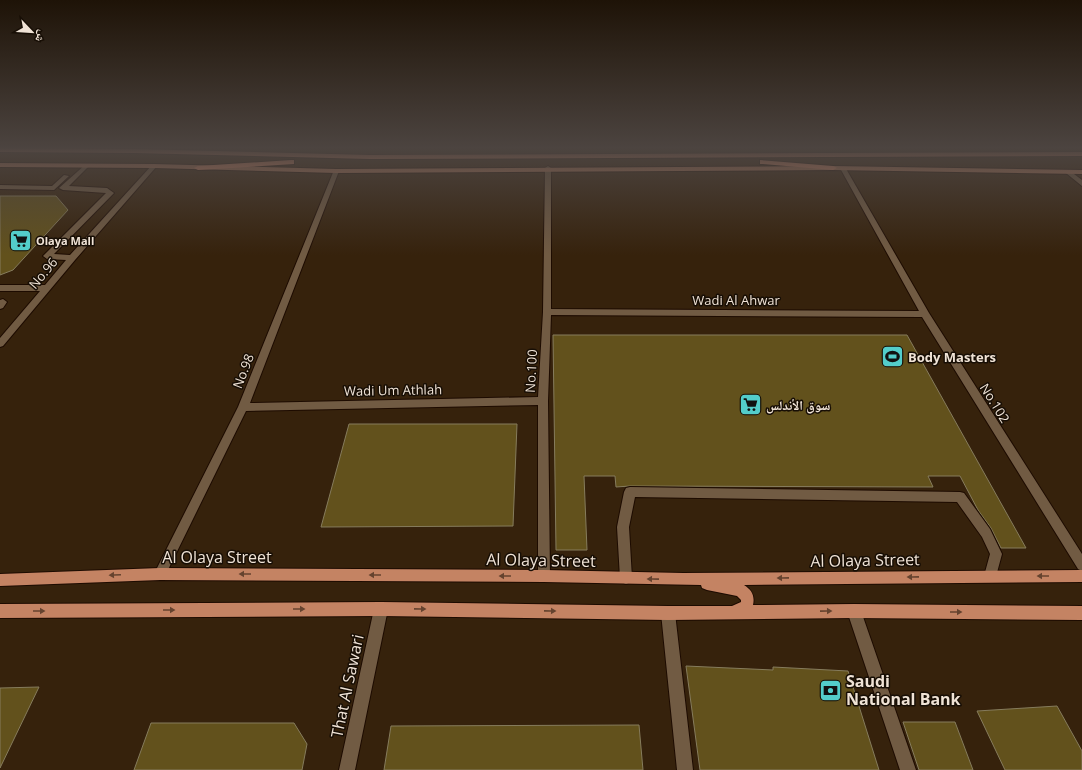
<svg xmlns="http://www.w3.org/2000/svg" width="1082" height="770" font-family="'Open Sans','Noto Naskh Arabic',sans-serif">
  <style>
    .building { fill: #62511c; stroke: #867c5d }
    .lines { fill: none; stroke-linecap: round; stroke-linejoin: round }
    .minor-casing { stroke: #1d0b00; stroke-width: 2 }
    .major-casing { stroke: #1d0b00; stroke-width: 2 }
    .highway-casing { stroke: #1d0b00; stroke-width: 2 }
    .minor { fill: #715b43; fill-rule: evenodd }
    .major { fill: #c48363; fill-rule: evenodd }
    .highway { fill: #fc9d79; fill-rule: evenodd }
    .oneway { fill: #65432f }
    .labels { text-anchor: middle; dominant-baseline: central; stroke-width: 3; stroke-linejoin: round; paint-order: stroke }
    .far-poi-label { font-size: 11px; font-weight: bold; fill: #f0e3d6; stroke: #170e05; text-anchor: start }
    .street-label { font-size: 13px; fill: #f0e3d6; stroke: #170e05 }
    .poi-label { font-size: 13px; font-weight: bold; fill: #f0e3d6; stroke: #170e05; text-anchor: start }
    .near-street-label { font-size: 16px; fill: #f0e3d6; stroke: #170e05 }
    .near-poi-label { font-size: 16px; font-weight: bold; fill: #f0e3d6; stroke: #170e05; text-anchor: start }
  </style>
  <rect width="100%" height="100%" fill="#36220c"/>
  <path class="building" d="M0,196H56L68,210L13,270L0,275Z
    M553,335H907L1026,548H1001L991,528L978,510L960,476H928L933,487L630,486L616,487L615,476H584L587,550H556Z
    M349,424H517L513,526L321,527Z
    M686,666L773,670V667L848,671L879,770H700Z
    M39,687L0,768V688Z
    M1057,706L1082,751V770H1005L977,711Z
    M903,722H955L973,770H919Z
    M151,723H294L307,744L302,770H134Z
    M639,725L643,770H384L391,726Z"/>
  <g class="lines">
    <defs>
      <path id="minor" d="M86,164L89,166L69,186L107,188L114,193L54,254L70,255L152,165L157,166L75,260L3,346L0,347V338L40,291H0V285H45L66,260L47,259L43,256L106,193L63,190L59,188Z
        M548,166L551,168V309L919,311L840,168L845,167L929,313L1082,554V571L1078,569L922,317L551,315L548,401L550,576L549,580L544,582L539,580L538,576V405L246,411L164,578L160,580L156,578L154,574L156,570L238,407L334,170L339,171L250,403L538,397L543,312L545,168Z
        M1066,171H1070L1082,180V186L1066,173Z
        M64,175L69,176L54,190L0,189V185L52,186Z
        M3,299L7,302L3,308L0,309V300Z
        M630,487L960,492L964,493L990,529L1002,554L995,580L990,582L985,580L984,576L990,554L982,537L957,502L635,497L629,527L632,578L631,582L626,584L621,582L620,578L617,527L624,492L626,488Z
        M381,602L386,604L388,609L355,770H339L374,609L376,604Z
        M854,604L859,606L861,611L916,770H900L847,611L849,606Z
        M668,606L673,608L675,613L693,770H677L661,613L663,608Z"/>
      <path id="major" d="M0,163L154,164L336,169L833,166L1082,170V174L833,170L336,173L154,168L0,167Z
        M160,568L544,570L683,573L1082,570V582L744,585C752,590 755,596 753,605L854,604L1082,606V620L854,618L668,620L381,616L0,618V604L381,602L668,606H732L741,602V600L737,596L707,590L702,588L701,585L544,582L160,580L0,586V574Z"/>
      <path id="highway" d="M0,148L135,149L370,155L1082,152V156L370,159L135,153L0,152Z
        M291,160H294V164L198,170L194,168L198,166Z
        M760,160L833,166L837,168L833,170L763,164H760Z"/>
    </defs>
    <use href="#minor" class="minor-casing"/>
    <use href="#major" class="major-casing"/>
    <use href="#highway" class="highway-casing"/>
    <use href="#minor" class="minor"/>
    <use href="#major" class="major"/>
    <use href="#highway" class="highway"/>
  </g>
  <defs><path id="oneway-solid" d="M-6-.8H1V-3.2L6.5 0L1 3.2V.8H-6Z"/></defs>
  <g class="oneway">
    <use href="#oneway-solid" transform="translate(245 574) rotate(-180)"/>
    <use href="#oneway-solid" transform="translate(115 575) rotate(178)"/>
    <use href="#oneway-solid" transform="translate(375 575) rotate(-180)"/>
    <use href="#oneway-solid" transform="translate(505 576) rotate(-180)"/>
    <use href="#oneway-solid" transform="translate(1043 576) rotate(180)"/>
    <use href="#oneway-solid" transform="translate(913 577) rotate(179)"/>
    <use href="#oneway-solid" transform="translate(783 578) rotate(179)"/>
    <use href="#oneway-solid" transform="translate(653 579) rotate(-179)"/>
    <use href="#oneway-solid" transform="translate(299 609)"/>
    <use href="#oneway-solid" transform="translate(420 609) rotate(1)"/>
    <use href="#oneway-solid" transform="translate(169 610)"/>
    <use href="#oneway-solid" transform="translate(39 611)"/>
    <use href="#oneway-solid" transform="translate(550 611) rotate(1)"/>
    <use href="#oneway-solid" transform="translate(826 611) rotate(-1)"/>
    <use href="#oneway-solid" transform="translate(956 612)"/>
  </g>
  <linearGradient id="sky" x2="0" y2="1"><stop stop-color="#1e1307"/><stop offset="0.58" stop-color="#4c4440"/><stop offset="1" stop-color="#4c4440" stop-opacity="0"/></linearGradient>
  <rect width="1082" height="255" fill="url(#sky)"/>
  <defs>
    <symbol id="supermarket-square" viewBox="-11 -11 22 22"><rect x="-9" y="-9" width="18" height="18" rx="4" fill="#53cdca" stroke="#170e05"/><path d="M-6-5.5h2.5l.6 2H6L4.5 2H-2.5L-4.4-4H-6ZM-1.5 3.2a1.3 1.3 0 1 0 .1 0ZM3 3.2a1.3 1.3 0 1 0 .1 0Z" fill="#111"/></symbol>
    <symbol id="stadium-square" viewBox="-11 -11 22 22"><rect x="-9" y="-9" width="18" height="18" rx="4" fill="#53cdca" stroke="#170e05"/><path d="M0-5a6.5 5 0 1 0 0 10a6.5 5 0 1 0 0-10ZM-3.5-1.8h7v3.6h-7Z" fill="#111"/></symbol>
    <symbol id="bank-square" viewBox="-11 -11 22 22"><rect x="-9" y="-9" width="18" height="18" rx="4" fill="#53cdca" stroke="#170e05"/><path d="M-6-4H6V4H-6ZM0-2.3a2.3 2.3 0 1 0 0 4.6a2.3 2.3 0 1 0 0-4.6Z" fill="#111"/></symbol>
  </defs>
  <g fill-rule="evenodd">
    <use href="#supermarket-square" x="8" y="228" width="25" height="25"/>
    <use href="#stadium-square" x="880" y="344" width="25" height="25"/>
    <use href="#supermarket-square" x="738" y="392" width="25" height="25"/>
    <use href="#bank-square" x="818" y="678" width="25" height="25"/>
  </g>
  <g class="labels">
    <g class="far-poi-label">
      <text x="36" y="240">Olaya Mall</text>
    </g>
    <g class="street-label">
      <text transform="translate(43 273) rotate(-50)">No.96</text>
      <text x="736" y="300">Wadi Al Ahwar</text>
      <text transform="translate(243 371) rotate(-69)">No.98</text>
      <text transform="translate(531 371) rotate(-87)">No.100</text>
      <text transform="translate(393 390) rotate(-1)">Wadi Um Athlah</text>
      <text transform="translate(995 403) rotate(58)">No.102</text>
    </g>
    <g class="poi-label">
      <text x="908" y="357">Body Masters</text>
      <text x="766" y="405">سوق الأندلس</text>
    </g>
    <g class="near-street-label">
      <text x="217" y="557">Al Olaya Street</text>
      <text transform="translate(541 560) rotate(1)">Al Olaya Street</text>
      <text transform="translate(865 560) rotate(-1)">Al Olaya Street</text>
      <text transform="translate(347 686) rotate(-78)">That Al Sawari</text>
    </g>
    <g class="near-poi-label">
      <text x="846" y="681">Saudi<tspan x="846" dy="18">National Bank</tspan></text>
    </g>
  </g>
  <g transform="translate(32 32) rotate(115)" stroke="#170e05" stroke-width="3" paint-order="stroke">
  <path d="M0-3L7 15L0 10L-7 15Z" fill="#f0e3d6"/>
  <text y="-6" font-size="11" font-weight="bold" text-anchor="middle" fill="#f0e3d6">ش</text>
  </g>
</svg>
